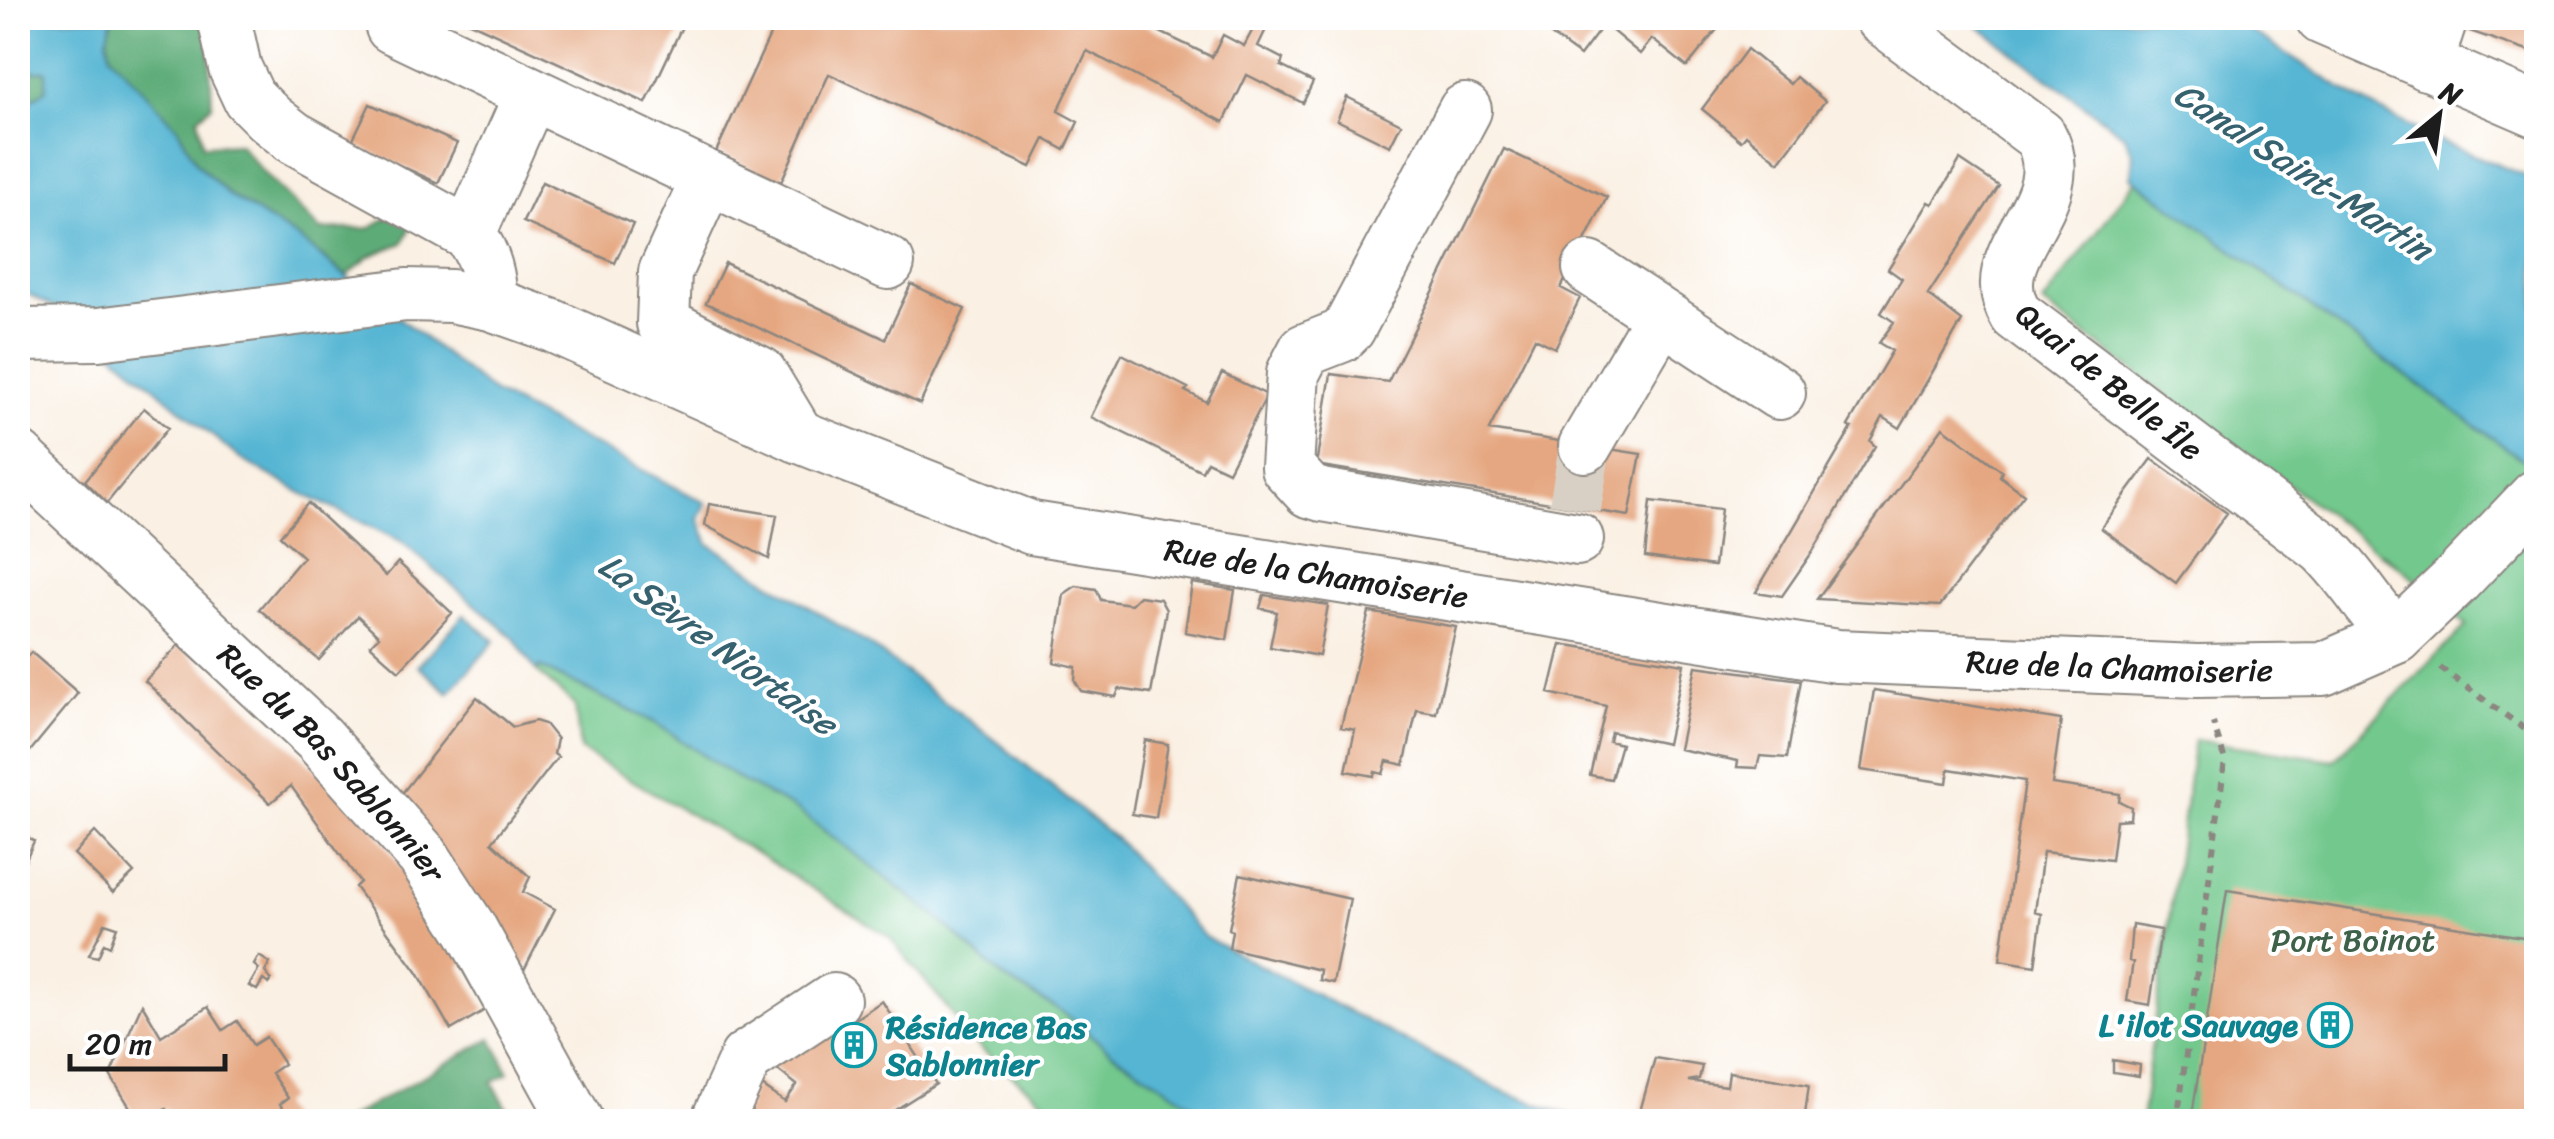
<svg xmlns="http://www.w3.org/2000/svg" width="2554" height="1139" font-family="Sriracha,sans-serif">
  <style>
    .green { fill: #72c88d; stroke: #477254; stroke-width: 2.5 }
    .forest { fill: #5dac78; stroke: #3c644a; stroke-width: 2.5 }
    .water { fill: #55b5d3; stroke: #386878; stroke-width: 2.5 }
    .building { fill: #e5a781 }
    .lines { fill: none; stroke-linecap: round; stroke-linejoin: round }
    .minor-tunnel { stroke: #d9d0c5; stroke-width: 52; stroke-dasharray: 52 26; stroke-linecap: butt }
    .minor-casing { stroke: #8b8680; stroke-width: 56 }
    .path { stroke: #8b8680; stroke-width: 6; stroke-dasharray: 8 8; stroke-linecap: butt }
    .minor { stroke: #fff; stroke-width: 52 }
    .labels { text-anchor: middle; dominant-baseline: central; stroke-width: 8; stroke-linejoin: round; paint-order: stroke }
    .street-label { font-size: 32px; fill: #1c1c1c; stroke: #fff }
    .park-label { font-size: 32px; fill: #3e6149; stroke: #fff }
    .culture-label { font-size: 32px; font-weight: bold; fill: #0d838f; stroke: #fff; text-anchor: end }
    .water-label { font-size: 35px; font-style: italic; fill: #36616e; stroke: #fff }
  </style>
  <rect width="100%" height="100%" fill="#fff"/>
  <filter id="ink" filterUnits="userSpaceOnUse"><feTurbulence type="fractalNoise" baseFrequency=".01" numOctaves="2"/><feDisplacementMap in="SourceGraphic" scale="20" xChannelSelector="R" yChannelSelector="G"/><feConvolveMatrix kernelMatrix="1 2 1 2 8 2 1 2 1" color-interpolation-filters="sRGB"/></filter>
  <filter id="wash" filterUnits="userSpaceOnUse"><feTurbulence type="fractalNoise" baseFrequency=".0048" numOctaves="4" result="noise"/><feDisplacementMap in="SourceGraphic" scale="40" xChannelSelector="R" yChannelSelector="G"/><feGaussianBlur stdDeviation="2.25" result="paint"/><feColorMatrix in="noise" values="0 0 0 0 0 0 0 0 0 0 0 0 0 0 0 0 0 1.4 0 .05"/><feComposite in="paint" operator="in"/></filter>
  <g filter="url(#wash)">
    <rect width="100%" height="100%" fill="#faf0e3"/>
    <path class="green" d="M2141,173L2536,438V1121H2141L2194,740L2334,760L2466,626L2405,571L2043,304Z
      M540,667L654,722L743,782L796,809L933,914L1005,979L1063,1012L1111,1052L1219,1121H1067L981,1049L889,937L761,856L580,750L575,705L536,671Z"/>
    <path class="forest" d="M18,18H196L209,31L212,105L198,118L203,145L239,144L268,178L321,230L369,228L396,213L413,223L403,243L370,256L347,276L298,238L230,196L197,164L177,127L46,91L18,108Z
      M492,1038L509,1073L492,1082L515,1121H343Z"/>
    <path class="water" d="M33,18H113L107,39L111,55L177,127L197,164L230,196L298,238L494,393L706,503L699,519L709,544L870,645L999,743L1116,839L1205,937L1498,1089L1566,1114L1604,1121H1219L1111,1052L1063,1012L1005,979L933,914L796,809L743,782L654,722L540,667L536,671L513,637L401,541L309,497L239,458L68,315L18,289V108L46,90V71H18V55L26,47Z
      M1967,18H2230L2360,100L2439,141L2536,180V445L2523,460L2131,177L2133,153L2124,135Z
      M464,615L495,641L449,693L418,666Z"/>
    <g id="blocks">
      <path class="building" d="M461,18H686L646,103Z
        M778,18H1131L1212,57L1223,35L1244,46L1259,18H1263L1270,21L1258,46L1283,59L1281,66L1313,82L1303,103L1247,75L1224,122L1087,51L1058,111L1078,122L1065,150L1045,139L1031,167L829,74L781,182L716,152Z
        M1540,18H1726L1687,67L1652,39L1640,54L1604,24L1580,56L1536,24Z
        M2464,18H2536V54L2461,28Z
        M1747,49L1790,84L1796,77L1825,101L1779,162L1746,135L1741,141L1702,109Z
        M1347,97L1401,124L1390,146L1337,120Z
        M370,104L457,143L438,183L351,143Z
        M1504,149L1607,197L1561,288L1580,298L1555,348L1535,338L1489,430L1641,454L1629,516L1316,465L1331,374L1388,382Z
        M1960,160L1999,186L1928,295L1962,321L1900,428L1883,417L1870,441L1875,446L1813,551L1782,596L1756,592L1852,428L1848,426L1892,351L1879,343L1894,322L1881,313L1902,279L1888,269L1929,202L1933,204Z
        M542,182L633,224L615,263L523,222Z
        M725,263L885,339L911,284L965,309L920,404L706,303Z
        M1122,354L1188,388L1185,391L1207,402L1222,373L1267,395L1228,471L1207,461L1202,471L1091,417Z
        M144,408L168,428L107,503L85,481Z
        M1943,427L2002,471L2000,476L2024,494L1940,606L1817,599Z
        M2152,459L2227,513L2176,583L2101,528Z
        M1651,501L1721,509L1714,566L1645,557Z
        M308,503L386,576L398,562L452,613L399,671L370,645L379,636L358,616L319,660L259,609L303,557L280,536Z
        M709,504L777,515L769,559L705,525Z
        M1192,583L1235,590L1227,640L1185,632Z
        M1076,586L1096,589L1101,600L1131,604L1139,596L1160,599L1166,610L1151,694L1119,689L1116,697L1081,691L1075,681L1076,667L1054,662L1064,594Z
        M1264,595L1328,605L1319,656L1270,647L1277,612L1260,608Z
        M1369,612L1456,627L1436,713L1417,710L1404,765L1387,761L1383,774L1375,772L1374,776L1346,771L1355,730L1341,727Z
        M1561,644L1684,664L1667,744L1611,732L1609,741L1621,744L1611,779L1590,775L1606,706L1549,693Z
        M179,645L363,812L465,961L460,966L485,1010L451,1030L418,973L355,887L360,882L291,786L270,803L145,681Z
        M31,652L78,693L18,766V668Z
        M1696,666L1801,680L1787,758L1760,756L1757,768L1737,767L1738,761L1679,749Z
        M1874,690L2061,720L2052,784L2120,794L2119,801L2131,807L2130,819L2116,820L2111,860L2043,852L2035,912L2042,914L2035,966L2000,960L2025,781L1949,769L1947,783L1861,770Z
        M477,697L513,727L535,721L545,724L557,739L554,754L558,757L492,842L530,877L523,892L555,909L524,970L501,933L400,796Z
        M1145,740L1168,744L1156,818L1132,814Z
        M18,831L34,841L18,877Z
        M95,832L134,873L113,893L74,854Z
        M1240,874L1350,899L1333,983L1319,980L1320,970L1229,948L1232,931L1229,929Z
        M2227,890L2536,939V1122H2191Z
        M105,923L117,927L110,946L104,943L98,957L89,955Z
        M2132,925L2161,930L2150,1005L2127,1001L2133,962L2129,961Z
        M259,956L270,963L265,972L271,980L269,984L263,980L257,990L249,986L259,969L254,965Z
        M882,1001L936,1084L876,1122H742L755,1081L785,1102L797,1085L770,1064L839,1017L845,1026Z
        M142,1004L161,1036L208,1007L223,1030L237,1021L253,1045L266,1037L284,1064L271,1073L288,1098L280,1104L291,1122H174L166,1109L146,1122H139L110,1075Z
        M1655,1058L1702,1066L1699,1079L1688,1081L1727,1086L1729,1072L1809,1085L1804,1122H1637Z
        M2113,1060L2140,1065L2139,1076L2113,1072Z"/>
    </g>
  </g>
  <g filter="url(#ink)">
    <use href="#blocks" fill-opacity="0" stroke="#8b8680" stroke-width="2.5"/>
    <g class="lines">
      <path class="minor-tunnel" d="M1575,508L1585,446"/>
      <defs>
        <g id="minor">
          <path d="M224,18L235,68L249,98L270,119L293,137L469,234C485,255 490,277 491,304"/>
          <path d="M1881,18L2040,136C2078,204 1977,252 2016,315L2323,548C2351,575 2370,608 2396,637"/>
          <path d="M2322,18L2536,110"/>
          <path d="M392,27L888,263"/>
          <path d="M2426,64L2441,18"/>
          <path d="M1465,110L1349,328L1341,336L1305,350L1293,373L1287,467L1309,491L1322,495L1577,539"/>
          <path d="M708,178L665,272L663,323L760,373L798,436"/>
          <path d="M469,234L531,94"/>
          <path d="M1589,268L1779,393"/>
          <path id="s1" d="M18,335L98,334L406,295L451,296L491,304L553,326L798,436L1032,528L1837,656L2197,671L2323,669L2396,637L2455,581L2536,496"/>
          <path d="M1585,446L1661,317"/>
          <path id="s2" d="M18,457L318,738L423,856L470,928L577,1122"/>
          <path d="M717,1122L746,1058L834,1000"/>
        </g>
      </defs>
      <use href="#minor" class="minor-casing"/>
      <path class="path" d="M2440,668L2536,737
        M2177,1122L2225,760L2213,723
        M2534,1122L2536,1119"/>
      <use href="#minor" class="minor"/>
    </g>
  </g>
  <defs>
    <symbol id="building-ring" viewBox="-11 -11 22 22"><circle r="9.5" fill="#fff" stroke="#0f9aa8" stroke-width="1.5"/><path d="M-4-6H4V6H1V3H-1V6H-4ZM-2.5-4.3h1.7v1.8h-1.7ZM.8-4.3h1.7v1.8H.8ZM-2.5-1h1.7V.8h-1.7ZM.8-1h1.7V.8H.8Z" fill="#0f9aa8"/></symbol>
  </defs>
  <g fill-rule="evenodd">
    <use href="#building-ring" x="2305" y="1000" width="50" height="50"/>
    <use href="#building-ring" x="829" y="1020" width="50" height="50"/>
  </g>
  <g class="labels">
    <g class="street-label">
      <text transform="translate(2109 382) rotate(39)">Quai de Belle Île</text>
      <text stroke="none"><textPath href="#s1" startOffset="1350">Rue de la Chamoiserie</textPath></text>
      <text stroke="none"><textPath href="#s1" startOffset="2160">Rue de la Chamoiserie</textPath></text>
      <text stroke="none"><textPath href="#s2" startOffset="438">Rue du Bas Sablonnier</textPath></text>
    </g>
    <g class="park-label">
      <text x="2353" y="940">Port Boinot</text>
    </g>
    <g class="culture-label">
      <text x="2298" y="1025">L'ilot Sauvage</text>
      <text x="886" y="1027" text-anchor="start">Résidence Bas<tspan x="886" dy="37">Sablonnier</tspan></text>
    </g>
    <g class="water-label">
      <text transform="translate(2303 171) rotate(33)">Canal Saint-Martin</text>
      <text transform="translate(718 644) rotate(36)">La Sèvre Niortaise</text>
    </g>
  </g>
  <rect width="2554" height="1139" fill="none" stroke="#fff" stroke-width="60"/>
  <g transform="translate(2439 115) rotate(29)" stroke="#ffffff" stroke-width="8" paint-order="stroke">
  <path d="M0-8L18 38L0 25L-18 38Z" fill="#1c1c1c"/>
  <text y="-15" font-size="28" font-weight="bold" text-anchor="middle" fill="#1c1c1c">N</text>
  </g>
  <path d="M70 1054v15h155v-15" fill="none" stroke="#1c1c1c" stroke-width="5"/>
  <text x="85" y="1054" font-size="30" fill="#1c1c1c" stroke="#ffffff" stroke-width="8" paint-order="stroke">20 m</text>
</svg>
